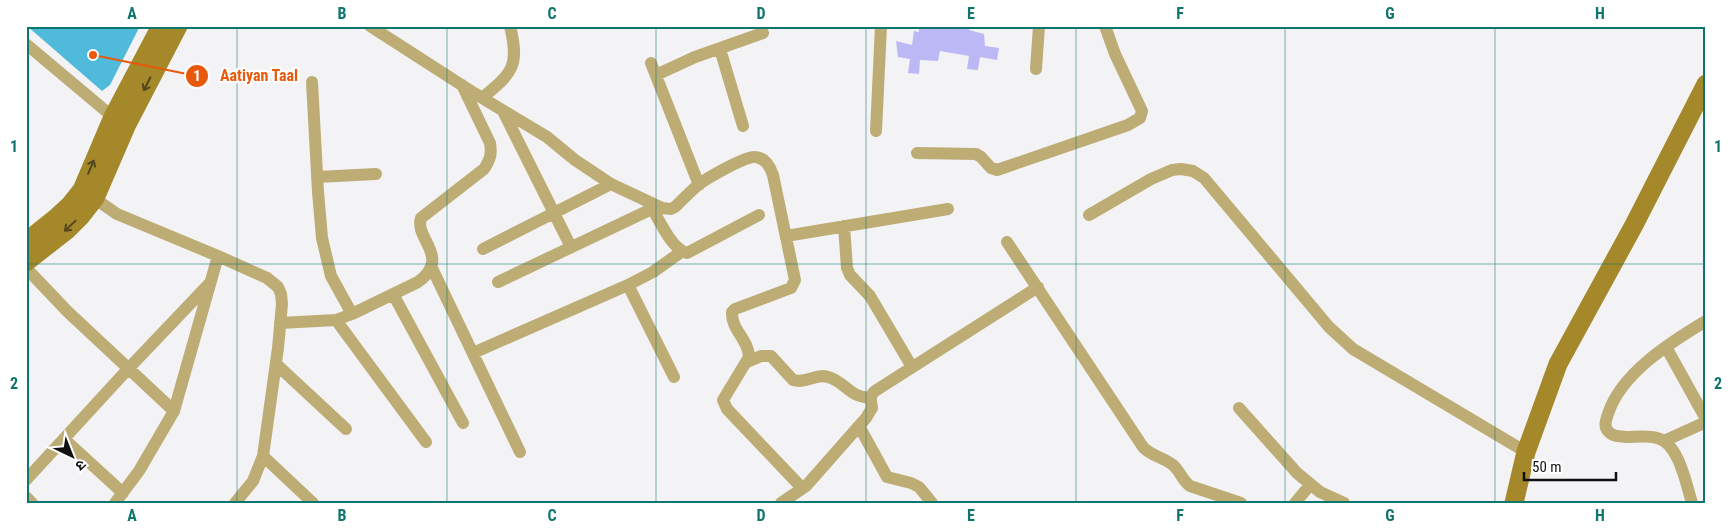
<svg xmlns="http://www.w3.org/2000/svg" width="1732" height="529" font-family="'Roboto Condensed','Noto Sans Devanagari',sans-serif">
  <style>
    .water { fill: #50badb }
    .building { fill: #bbb8f5 }
    .lines { fill: none; stroke-linecap: round; stroke-linejoin: round }
    .street { stroke: #beac75; stroke-width: 12 }
    .secondary { stroke: #a4882a; stroke-width: 19 }
    .oneway { stroke: #53471d }
    .grid { fill: none; stroke: #0f766e; stroke-width: 1; stroke-opacity: 0.55 }
    .leader { fill: none; stroke: #e8590c; stroke-width: 2 }
    .callout-dot { fill: #e8590c; stroke: #fff; stroke-width: 2 }
    .mark-label { font-size: 15px; text-anchor: middle; font-weight: bold; fill: #fff }
    .callout-label { font-size: 16px; text-anchor: middle; font-weight: bold; fill: #e8590c; stroke: #fff; stroke-width: 4.5; stroke-linejoin: round; paint-order: stroke }
    .neatline { fill: none; stroke: #0f766e; stroke-width: 2 }
    .grid-label { font-size: 16px; text-anchor: middle; font-weight: bold; fill: #0f766e }
  </style>
  <rect width="100%" height="100%" fill="#f3f3f6"/>
  <path class="water" d="M27,26H140L110,85L102,91Z"/>
  <path class="building" d="M919,26H970L969,30L984,34L985,46L999,48L997,60L980,57L978,70L967,69L969,56L940,51L938,61L920,60L919,74L908,73L910,59L898,57L896,41L912,45L914,31L919,32Z"/>
  <g class="lines">
    <path class="street" d="M370,26L474,93L547,137L575,160L611,184L662,208L671,209L675,207C682,200 690,192 698,185C707,178 744,157 754,157C765,157 770,166 773,175L795,280L791,288L735,309L732,312C731,330 749,340 749,357L723,400L727,409L802,488
      M26,44L113,117
      M720,49L743,126
      M651,63L699,185
      M1036,69L1039,26
      M656,75L695,57L763,33
      M312,82L318,192L322,238L331,276L352,314
      M482,98C512,73 520,67 510,26
      M503,111L571,247
      M876,131L881,26
      M917,153L976,154L981,157L991,168L997,170L1128,125L1140,118L1142,111L1115,54L1105,26
      M317,177L376,174
      M88,194L117,214L218,256L267,278L278,287L281,294L282,304L278,348L263,456L253,481L235,503
      M652,208C660,222 672,249 687,253L759,215
      M1089,215L1151,179L1172,170L1181,169L1193,171L1204,178L1329,327L1353,349L1526,452
      M844,226L847,268L850,275L870,296L912,367
      M786,236L948,209
      M1007,242L1143,447C1151,456 1163,457 1173,465C1180,471 1182,480 1190,486L1241,503
      M483,249L611,184
      M431,266L520,452
      M26,268L68,312L174,411
      M498,282L658,206
      M628,285L674,377
      M393,294L463,423
      M336,320L426,442
      M280,323L336,320L352,314L418,282C452,257 414,239 421,218L484,169C490,160 492,154 490,143L462,85
      M1666,347L1706,419
      M473,353L628,285L653,272L681,252
      M747,362L761,356H771L793,380C806,384 816,373 828,377C846,382 848,397 871,398
      M276,364L346,429
      M1239,408L1297,473L1320,492L1344,503
      M859,426L887,477L911,483L919,487L932,503
      M64,439L123,493
      M1664,441L1706,422
      M263,456L313,503
      M26,480L128,369L209,284
      M26,497L32,503
      M115,503L139,471L174,411L218,256
      M781,503L806,486L866,418L872,408C871,401 869,396 875,391L1038,287
      M1295,503L1310,485
      M1692,503C1686,484 1679,443 1657,438C1648,435 1636,437 1626,437C1620,436 1613,437 1609,432C1603,427 1606,420 1608,414C1621,373 1671,342 1706,321"/>
    <path class="secondary" d="M26,242L56,218L70,205L82,190L113,117L161,26
      M26,262L67,230L81,216L95,198L127,124L178,26
      M1514,503L1526,452L1558,364L1634,225L1706,84"/>
  </g>
  <defs><path id="oneway-shaft" d="M-6 0H5M1.5-3L5.5 0L1.5 3" fill="none" stroke-width="1.6" stroke-linecap="round" stroke-linejoin="round" transform="scale(1.25)"/></defs>
  <g class="oneway">
    <use href="#oneway-shaft" transform="translate(147 84) rotate(117)"/>
    <use href="#oneway-shaft" transform="translate(91 167) rotate(-67)"/>
    <use href="#oneway-shaft" transform="translate(70 226) rotate(137)"/>
  </g>
  <path class="grid" d="M237,26V503M447,26V503M656,26V503M866,26V503M1076,26V503M1285,26V503M1495,26V503M26,264H1706"/>
  <path class="leader" d="M93 55L197 76"/>
  <g class="callout-dot">
    <circle cx="93" cy="55" r="5"/>
    <circle cx="197" cy="76" r="12"/>
  </g>
  <g class="mark-label">
    <text x="197" y="81">1</text>
  </g>
  <g class="callout-label">
    <text x="259" y="81">Aatiyan Taal</text>
  </g>
  <rect width="1732" height="529" fill="none" stroke="#ffffff" stroke-width="55"/>
  <g transform="translate(72 456) rotate(137)" stroke="#ffffff" stroke-width="4" paint-order="stroke">
  <path d="M0-4L9 19L0 12L-9 19Z" fill="#111112"/>
  <text y="-8" font-size="14" font-weight="bold" text-anchor="middle" fill="#111112">उ</text>
  </g>
  <path d="M1524 472v8h92v-8" fill="none" stroke="#111112" stroke-width="2.5"/>
  <text x="1532" y="472" font-size="15" fill="#111112" stroke="#ffffff" stroke-width="4" paint-order="stroke">50 m</text>
  <rect x="28" y="28" width="1676" height="474" class="neatline"/>
  <g class="grid-label">
    <text x="132" y="19">A</text>
    <text x="342" y="19">B</text>
    <text x="552" y="19">C</text>
    <text x="761" y="19">D</text>
    <text x="971" y="19">E</text>
    <text x="1180" y="19">F</text>
    <text x="1390" y="19">G</text>
    <text x="1600" y="19">H</text>
    <text x="14" y="152">1</text>
    <text x="1718" y="152">1</text>
    <text x="14" y="389">2</text>
    <text x="1718" y="389">2</text>
    <text x="132" y="521">A</text>
    <text x="342" y="521">B</text>
    <text x="552" y="521">C</text>
    <text x="761" y="521">D</text>
    <text x="971" y="521">E</text>
    <text x="1180" y="521">F</text>
    <text x="1390" y="521">G</text>
    <text x="1600" y="521">H</text>
  </g>
</svg>
